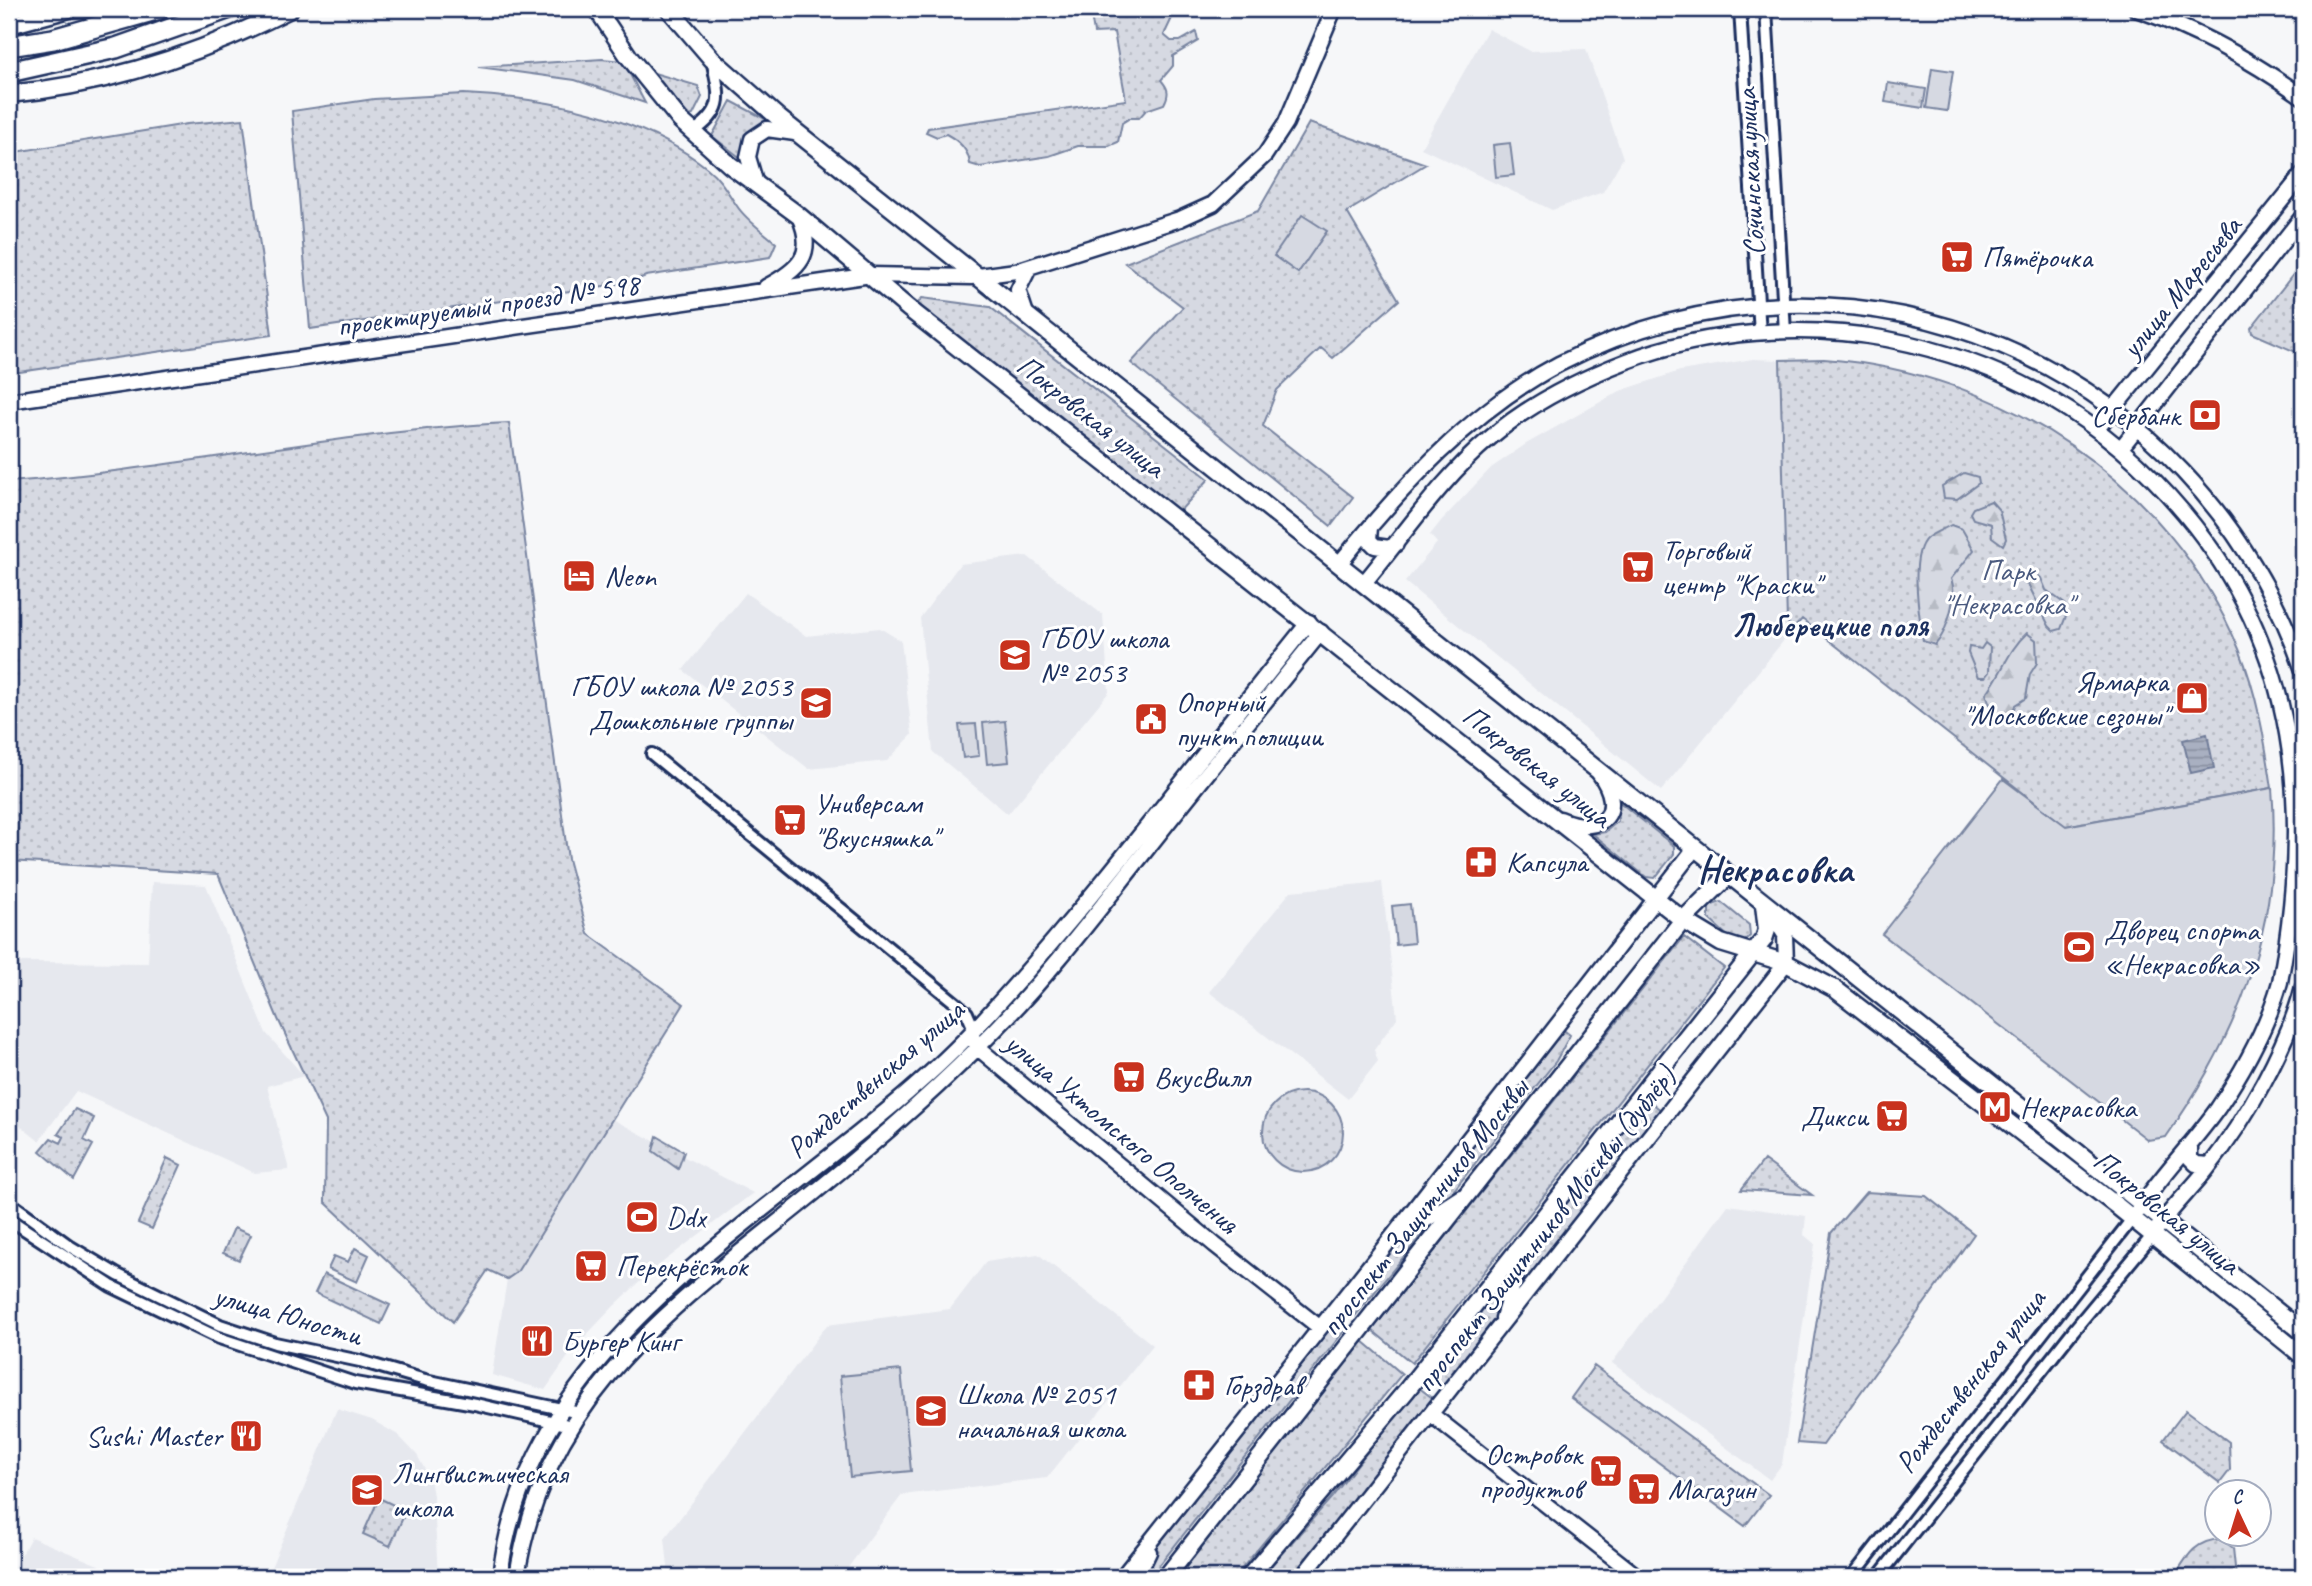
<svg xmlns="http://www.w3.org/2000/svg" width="2312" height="1586" font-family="Caveat,sans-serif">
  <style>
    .built { fill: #e6e8ee }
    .grass { fill: url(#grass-dots); stroke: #7884a0; stroke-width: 2 }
    .forest { fill: url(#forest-firs); stroke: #7884a0; stroke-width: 2 }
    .pitch { fill: #d6d9e2; stroke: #7884a0; stroke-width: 2 }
    .water { fill: url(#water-rules); stroke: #707c99; stroke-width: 2 }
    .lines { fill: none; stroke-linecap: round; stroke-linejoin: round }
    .minor-casing { stroke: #1b2f5e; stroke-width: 16 }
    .tertiary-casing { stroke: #1b2f5e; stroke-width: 19 }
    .secondary-casing { stroke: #1b2f5e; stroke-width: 21 }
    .trunk-casing { stroke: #1b2f5e; stroke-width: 24 }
    .minor { stroke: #fff; stroke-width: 10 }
    .tertiary { stroke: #fff; stroke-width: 14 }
    .secondary { stroke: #fff; stroke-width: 16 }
    .trunk { stroke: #fff; stroke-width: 19 }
    .labels { text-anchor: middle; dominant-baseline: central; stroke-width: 6; stroke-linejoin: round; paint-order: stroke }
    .street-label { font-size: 30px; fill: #1b2f5e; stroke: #fff }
    .poi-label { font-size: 30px; fill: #1b2f5e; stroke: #fff; text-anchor: start }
    .park-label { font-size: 30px; fill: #4a5a7f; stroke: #fff }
    .neighbourhood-label { font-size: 32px; font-weight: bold; fill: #1b2f5e; stroke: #fff }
    .district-label { font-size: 37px; font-weight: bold; fill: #1b2f5e; stroke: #fff }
  </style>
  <defs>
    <pattern id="grass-dots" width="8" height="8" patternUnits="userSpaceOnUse" patternTransform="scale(1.75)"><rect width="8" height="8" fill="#d6d9e2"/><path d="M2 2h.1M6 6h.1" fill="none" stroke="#b7bbc4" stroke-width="1.8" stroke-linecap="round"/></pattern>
    <pattern id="forest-firs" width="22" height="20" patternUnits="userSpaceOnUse" patternTransform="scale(1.75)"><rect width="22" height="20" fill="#d6d9e2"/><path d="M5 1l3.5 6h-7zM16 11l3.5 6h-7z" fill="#b7bbc4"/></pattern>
    <pattern id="water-rules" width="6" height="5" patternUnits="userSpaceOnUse" patternTransform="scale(1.75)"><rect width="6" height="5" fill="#a9b0c1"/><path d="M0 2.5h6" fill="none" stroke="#8990a0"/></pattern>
  </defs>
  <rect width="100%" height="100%" fill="#f6f7f9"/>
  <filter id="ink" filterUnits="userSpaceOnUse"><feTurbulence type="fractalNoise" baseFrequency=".0143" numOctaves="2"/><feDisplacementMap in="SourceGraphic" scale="14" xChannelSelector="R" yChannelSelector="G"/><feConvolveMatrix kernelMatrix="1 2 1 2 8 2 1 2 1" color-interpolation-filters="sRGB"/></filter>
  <g filter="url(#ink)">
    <path class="built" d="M1488,29L1530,51L1586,49L1623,158L1603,192L1552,210L1421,148Z
      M1753,359L1780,360L1787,622L1794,628L1661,791L1405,582L1437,543L1430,535L1441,521L1491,468L1526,444L1620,391L1680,371Z
      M1027,556L1103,615L1109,692L1008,814L933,752L920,618L960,564Z
      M746,593L806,636L880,628L901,641L912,735L887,761L809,769L683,670Z
      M152,882L206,885L266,1033L304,1076L267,1086L289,1170L255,1173L76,1091L39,1141L9,1117V969L22,962L148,963Z
      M1382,882L1397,1018L1374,1050L1378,1061L1348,1099L1209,992L1291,891Z
      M612,1119L753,1193L650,1272L614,1306L574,1348L545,1390L492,1375L507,1279L517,1272Z
      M1728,1205L1806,1216L1804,1235L1815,1244L1782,1464L1770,1480L1612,1363Z
      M1038,1254L1153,1345L1047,1478L902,1495L841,1577H669L665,1538L827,1325L950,1309L986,1262Z
      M337,1409L372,1420L398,1435L417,1455L430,1479L434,1501L438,1577H267Z
      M31,1537L127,1577H9Z"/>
    <path class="grass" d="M1090,9H1186L1172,18L1164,35L1171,41H1180L1196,32L1198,41L1173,56V66L1161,80C1168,88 1170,93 1164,104L1146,110L1139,118H1130L1122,123L1118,142L1109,146H1078L1049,156L980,167L970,164C968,149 959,141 946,134L937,137L926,132L928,128L1126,100L1114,32L1094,33Z
      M602,59L623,61L645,103L575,80L479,67Z
      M644,70L698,86L702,97L693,115L682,118Z
      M1888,83L1926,89L1923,108L1885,102Z
      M464,94C548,98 639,115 707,168C721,179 728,193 737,206C746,220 764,232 776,243L770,257L646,276L631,282L310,329L292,111L374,99Z
      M731,101L771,122C748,128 743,137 742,159L712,136Z
      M243,119L272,335L12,373L9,352V153L187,124Z
      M1309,123L1426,164L1347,212L1399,300L1333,358L1321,348L1277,390L1263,426L1353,497L1331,526L1131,363L1183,307L1125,263L1258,211Z
      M2303,262V355L2252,333L2251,328Z
      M922,298L990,307L1209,479L1178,513L917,304Z
      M1824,359C2002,372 2168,481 2239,649C2257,693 2265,741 2272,788L2065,826L1802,619L1794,628L1787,622L1780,360Z
      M509,423L568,859L588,934L684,1004L517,1272L507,1279L488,1270L453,1322L325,1202L326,1121L278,1019L218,874L9,861V482C176,469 341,431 509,423Z
      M1617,800L1674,846V854L1655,878L1646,877L1593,834L1605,832L1618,821Z
      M1721,902L1749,925L1750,936L1745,941H1733L1709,919V906Z
      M1684,937L1724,968L1412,1363L1372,1330Z
      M1561,1028L1570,1035L1556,1061L1454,1190L1438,1204L1410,1220Z
      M1263 1132a40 40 0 1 1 80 0a40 40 0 1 1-80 0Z
      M1652,1103L1662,1111L1513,1305L1532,1244L1629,1123Z
      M75,1109L94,1118L84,1140L93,1145L74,1180L40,1151L51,1138L61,1143L64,1137L58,1134Z
      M657,1136L684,1152L678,1169L653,1151Z
      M167,1158L181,1165L152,1229L138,1223Z
      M1764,1160L1812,1195L1741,1190Z
      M1866,1192L1926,1196L1974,1234L1823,1445L1797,1443L1831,1233Z
      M1430,1225L1355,1316L1344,1306L1391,1246Z
      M234,1228L251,1235L239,1260L223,1253Z
      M355,1248L369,1255L357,1282L328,1269L334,1256L348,1262Z
      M324,1274L390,1305L381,1324L315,1293Z
      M1510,1274L1497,1321L1443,1386L1431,1377Z
      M1334,1316L1348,1326L1150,1577H1141L1164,1530Z
      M1363,1341L1402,1374L1235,1577H1178Z
      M1594,1366L1769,1495L1745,1526L1571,1398Z
      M1418,1387L1435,1400L1294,1577H1261L1332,1497Z
      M2186,1410L2229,1442L2230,1470L2220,1483L2163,1440Z
      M379,1498L406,1511L390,1546L363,1534Z
      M2222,1539L2233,1548L2236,1577H2174C2187,1556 2195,1540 2222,1539Z"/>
    <path class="forest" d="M1964,473L1978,477L1979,483L1957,499L1944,498L1942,486Z
      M1991,501L1999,510L2006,539L2003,545L1992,537L1991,524L1973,519L1970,513L1973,508Z
      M1951,525L1962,529L1974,550L1951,579C1958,594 1947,633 1935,645L1923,641C1920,619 1908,555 1927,538C1933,533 1944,529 1951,525Z
      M2032,569L2041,578L2046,590L2065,604L2063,610L2066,616L2061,629L2054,631L2049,626L2025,578L2026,571Z
      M2027,633L2036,640L2037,663L2030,674L2026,698L2015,705L2011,720L2004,721L1993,712L1986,694C2002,674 2008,650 2027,633Z
      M1985,643L1990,647L1989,672L1985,677H1978L1968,653L1969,647L1981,649Z"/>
    <path class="pitch" d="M1932,68L1953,71L1947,111L1926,108Z
      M1510,143L1514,175L1496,177L1493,145Z
      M1302,215L1327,231L1298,273L1274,256Z
      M1005,721L1009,762L987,764L983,723Z
      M976,724L979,756L963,758L959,725Z
      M2003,779L2066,826L2272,788C2283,920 2241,1031 2166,1137L2148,1140L1882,934Z
      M1410,904L1414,943L1396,945L1392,906Z
      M901,1370L911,1471L850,1477L840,1376Z"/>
    <path class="water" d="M2207,734L2214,768L2191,773L2183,740Z"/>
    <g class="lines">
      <defs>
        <path id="minor" d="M1740,9L1760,334
          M1766,9L1785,332
          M693,132C727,109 719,95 712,59
          M652,754L957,1004L967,1013L974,1029
          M9,1202L71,1247L118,1275L220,1325L275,1343L360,1361L425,1380L580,1413
          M9,1219L111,1286L219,1338L355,1383L475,1404L572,1426
          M1852,1577L2132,1219
          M1878,1577L2073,1331L2152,1236"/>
        <path id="tertiary" d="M2136,9C2194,29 2253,61 2303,97
          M756,184L748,157L752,139L767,129L795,133
          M766,287C800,269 816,254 799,216
          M1026,314L1018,290L1029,268
          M9,401L871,275L971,277L1016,271L1180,219L1213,204L1265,155L1286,123L1334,9
          M2097,429L2303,174
          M2121,448L2303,216
          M1370,527L1369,540L1375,546L1389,548L1396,544
          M1339,564C1402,487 1470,411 1559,364C1853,213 2196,363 2303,670
          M1363,584C1404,535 1441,479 1490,438C1528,405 1580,379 1627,361C1707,330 1804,324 1887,339C2009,363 2104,418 2184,513C2299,650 2312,810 2280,982C2268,1025 2243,1071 2218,1108C2191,1146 2157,1179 2132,1219
          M1560,819C1603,838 1627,811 1599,773
          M974,1040L978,1048L1215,1245L1319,1327
          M2190,1144V1158L2196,1164L2210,1165
          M2152,1236C2168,1211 2189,1192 2207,1169C2246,1120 2287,1047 2303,987
          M1396,1239L1461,1197
          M1503,1318L1525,1243
          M1432,1415L1638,1577
          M500,1577C530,1320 812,1201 973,1031C1093,903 1198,759 1309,622
          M517,1577C545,1391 680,1302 814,1193C878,1141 940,1087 997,1028C1050,974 1096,913 1143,854C1202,779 1262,705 1321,632
          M1122,1577L1386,1245L1695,848
          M1137,1577L1149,1552
          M1302,1577L1786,963L1785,935L1770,912"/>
        <path id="secondary" d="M597,9L629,57L680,120L730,165L798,215L908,308L1683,920L1721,943L1786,963L1835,989L2117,1206L2303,1356
          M669,9L712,59L780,119L2303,1332
          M9,25L69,9
          M9,94C106,85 203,53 290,9
          M1166,1577L1683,920L1729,875
          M1249,1577L1406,1391L1764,939L1767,930L1764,905"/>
        <path id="trunk" d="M9,46L53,39L159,9
          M9,72L116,48L227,9"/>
      </defs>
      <use href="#minor" class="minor-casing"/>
      <use href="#tertiary" class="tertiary-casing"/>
      <use href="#secondary" class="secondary-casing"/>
      <use href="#trunk" class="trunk-casing"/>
      <use href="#minor" class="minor"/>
      <use href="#tertiary" class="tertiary"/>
      <use href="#secondary" class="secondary"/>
      <use href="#trunk" class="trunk"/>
    </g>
  </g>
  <defs>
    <symbol id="supermarket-square" viewBox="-11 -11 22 22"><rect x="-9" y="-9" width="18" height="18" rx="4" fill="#c8321e" stroke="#fff"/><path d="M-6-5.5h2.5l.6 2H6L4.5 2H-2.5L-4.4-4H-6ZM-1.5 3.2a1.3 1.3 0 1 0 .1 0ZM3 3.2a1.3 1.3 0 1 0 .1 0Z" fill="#fff"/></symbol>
    <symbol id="bank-square" viewBox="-11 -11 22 22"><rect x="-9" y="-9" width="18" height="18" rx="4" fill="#c8321e" stroke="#fff"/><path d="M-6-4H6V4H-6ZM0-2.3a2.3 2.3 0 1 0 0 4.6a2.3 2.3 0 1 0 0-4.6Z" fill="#fff"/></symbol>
    <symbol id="hotel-square" viewBox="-11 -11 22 22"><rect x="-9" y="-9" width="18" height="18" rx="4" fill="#c8321e" stroke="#fff"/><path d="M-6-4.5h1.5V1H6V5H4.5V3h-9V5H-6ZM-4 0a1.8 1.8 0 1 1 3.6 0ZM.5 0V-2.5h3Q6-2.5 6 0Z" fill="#fff"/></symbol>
    <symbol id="school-square" viewBox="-11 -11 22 22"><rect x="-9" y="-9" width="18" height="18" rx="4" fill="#c8321e" stroke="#fff"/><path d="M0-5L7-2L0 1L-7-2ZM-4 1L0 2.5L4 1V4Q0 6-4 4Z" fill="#fff"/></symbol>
    <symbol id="shop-square" viewBox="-11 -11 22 22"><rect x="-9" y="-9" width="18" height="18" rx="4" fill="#c8321e" stroke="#fff"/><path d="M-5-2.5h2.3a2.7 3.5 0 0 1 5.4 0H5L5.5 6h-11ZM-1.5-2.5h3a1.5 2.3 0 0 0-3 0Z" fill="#fff"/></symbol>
    <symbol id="civic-square" viewBox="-11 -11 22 22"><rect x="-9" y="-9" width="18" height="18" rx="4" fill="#c8321e" stroke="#fff"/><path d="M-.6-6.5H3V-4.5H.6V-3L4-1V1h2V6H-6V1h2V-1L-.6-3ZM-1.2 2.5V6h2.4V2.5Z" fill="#fff"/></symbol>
    <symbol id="pharmacy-square" viewBox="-11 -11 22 22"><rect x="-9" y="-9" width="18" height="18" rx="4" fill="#c8321e" stroke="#fff"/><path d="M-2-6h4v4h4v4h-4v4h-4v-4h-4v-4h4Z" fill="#fff"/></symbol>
    <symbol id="stadium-square" viewBox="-11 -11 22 22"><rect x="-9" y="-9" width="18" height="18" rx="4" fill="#c8321e" stroke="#fff"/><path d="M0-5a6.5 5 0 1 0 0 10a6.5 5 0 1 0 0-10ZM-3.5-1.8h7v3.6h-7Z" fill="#fff"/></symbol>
    <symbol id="metro-square" viewBox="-11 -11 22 22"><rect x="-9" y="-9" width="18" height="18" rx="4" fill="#c8321e" stroke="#fff"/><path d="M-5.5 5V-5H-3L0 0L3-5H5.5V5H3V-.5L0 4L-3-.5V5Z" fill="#fff"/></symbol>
    <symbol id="restaurant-square" viewBox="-11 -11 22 22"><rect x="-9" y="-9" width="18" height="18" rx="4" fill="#c8321e" stroke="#fff"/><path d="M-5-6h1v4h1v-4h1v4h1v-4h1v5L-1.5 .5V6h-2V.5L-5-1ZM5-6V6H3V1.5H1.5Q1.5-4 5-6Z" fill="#fff"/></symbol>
  </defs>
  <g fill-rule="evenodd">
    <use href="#supermarket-square" x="1938" y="238" width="38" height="38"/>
    <use href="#bank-square" x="2186" y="396" width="38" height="38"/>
    <use href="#supermarket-square" x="1619" y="548" width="38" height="38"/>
    <use href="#hotel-square" x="560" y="557" width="38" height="38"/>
    <use href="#school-square" x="996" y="636" width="38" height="38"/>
    <use href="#shop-square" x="2173" y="679" width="38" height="38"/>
    <use href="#school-square" x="797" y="684" width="38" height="38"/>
    <use href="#civic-square" x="1132" y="700" width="38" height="38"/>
    <use href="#supermarket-square" x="771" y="801" width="38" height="38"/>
    <use href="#pharmacy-square" x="1462" y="843" width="38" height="38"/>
    <use href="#stadium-square" x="2060" y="928" width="38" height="38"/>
    <use href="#supermarket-square" x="1110" y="1058" width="38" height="38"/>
    <use href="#metro-square" x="1976" y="1088" width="38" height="38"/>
    <use href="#supermarket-square" x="1873" y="1097" width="38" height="38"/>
    <use href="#stadium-square" x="623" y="1198" width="38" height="38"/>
    <use href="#supermarket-square" x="572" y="1247" width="38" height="38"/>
    <use href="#restaurant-square" x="518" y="1322" width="38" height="38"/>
    <use href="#pharmacy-square" x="1180" y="1366" width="38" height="38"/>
    <use href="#school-square" x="912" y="1392" width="38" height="38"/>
    <use href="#restaurant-square" x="227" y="1417" width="38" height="38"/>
    <use href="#supermarket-square" x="1587" y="1452" width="38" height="38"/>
    <use href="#supermarket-square" x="1625" y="1470" width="38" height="38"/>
    <use href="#school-square" x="348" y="1471" width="38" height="38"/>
  </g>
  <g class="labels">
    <g class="street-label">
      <text transform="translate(1750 172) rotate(-93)">Сочинская улица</text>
      <text transform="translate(2181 287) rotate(-51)">улица Маресьева</text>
      <text transform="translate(488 305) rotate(-8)">проектируемый проезд № 598</text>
      <text transform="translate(1091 416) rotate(38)">Покровская улица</text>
      <text transform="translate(1537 766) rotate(38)">Покровская улица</text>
      <text transform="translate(875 1079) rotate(-41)">Рождественская улица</text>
      <text transform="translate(1122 1133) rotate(40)">улица Ухтомского Ополчения</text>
      <text transform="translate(1424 1207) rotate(-52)">проспект Защитников Москвы</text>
      <text transform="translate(2167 1212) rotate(39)">Покровская улица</text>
      <text transform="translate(1545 1229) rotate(-52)">проспект Защитников Москвы (дублёр)</text>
      <text transform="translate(288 1315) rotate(16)">улица Юности</text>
      <text transform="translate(1970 1381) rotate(-52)">Рождественская улица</text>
    </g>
    <g class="poi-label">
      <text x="1982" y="257">Пятёрочка</text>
      <text x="2180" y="415" text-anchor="end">Сбербанк</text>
      <text x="1662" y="550">Торговый<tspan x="1662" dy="34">центр "Краски"</tspan></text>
      <text x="604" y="576">Neon</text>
      <text x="1040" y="638">ГБОУ школа<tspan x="1040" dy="34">№ 2053</tspan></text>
      <text x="2168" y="681" text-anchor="end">Ярмарка<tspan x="2168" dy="34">"Московские сезоны"</tspan></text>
      <text x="792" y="686" text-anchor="end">ГБОУ школа № 2053<tspan x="792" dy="34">Дошкольные группы</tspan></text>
      <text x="1176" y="702">Опорный<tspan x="1176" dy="34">пункт полиции</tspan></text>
      <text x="814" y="803">Универсам<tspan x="814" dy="34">"Вкусняшка"</tspan></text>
      <text x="1506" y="862">Капсула</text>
      <text x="2104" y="930">Дворец спорта<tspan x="2104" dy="34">«Некрасовка»</tspan></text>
      <text x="1154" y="1077">ВкусВилл</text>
      <text x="2020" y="1107">Некрасовка</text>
      <text x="1868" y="1116" text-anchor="end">Дикси</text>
      <text x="666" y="1217">Ddx</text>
      <text x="616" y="1266">Перекрёсток</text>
      <text x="562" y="1341">Бургер Кинг</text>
      <text x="1224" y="1385">Горздрав</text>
      <text x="956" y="1394">Школа № 2051<tspan x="956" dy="34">начальная школа</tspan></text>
      <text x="222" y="1436" text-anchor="end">Sushi Master</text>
      <text x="1582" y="1454" text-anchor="end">Островок<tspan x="1582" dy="34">продуктов</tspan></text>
      <text x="392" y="1473">Лингвистическая<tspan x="392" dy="34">школа</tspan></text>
      <text x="1668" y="1489">Магазин</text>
    </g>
    <g class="park-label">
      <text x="2008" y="570">Парк<tspan x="2008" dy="34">"Некрасовка"</tspan></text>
    </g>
    <g class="neighbourhood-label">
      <text x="1830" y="625">Люберецкие поля</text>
    </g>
    <g class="district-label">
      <text x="1775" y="869">Некрасовка</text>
    </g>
  </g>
  <rect width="2312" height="1586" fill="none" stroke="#fff" stroke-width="35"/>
  <rect x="18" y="18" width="2277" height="1551" fill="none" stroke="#1b2f5e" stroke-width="2.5" filter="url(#ink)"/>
  <g transform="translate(2238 1513) rotate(356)"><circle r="33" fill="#ffffff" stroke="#a4acbf" stroke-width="2"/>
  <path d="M0-5L12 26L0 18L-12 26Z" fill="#c8321e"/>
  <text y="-10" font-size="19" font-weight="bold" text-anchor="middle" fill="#1b2f5e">С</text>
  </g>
</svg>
